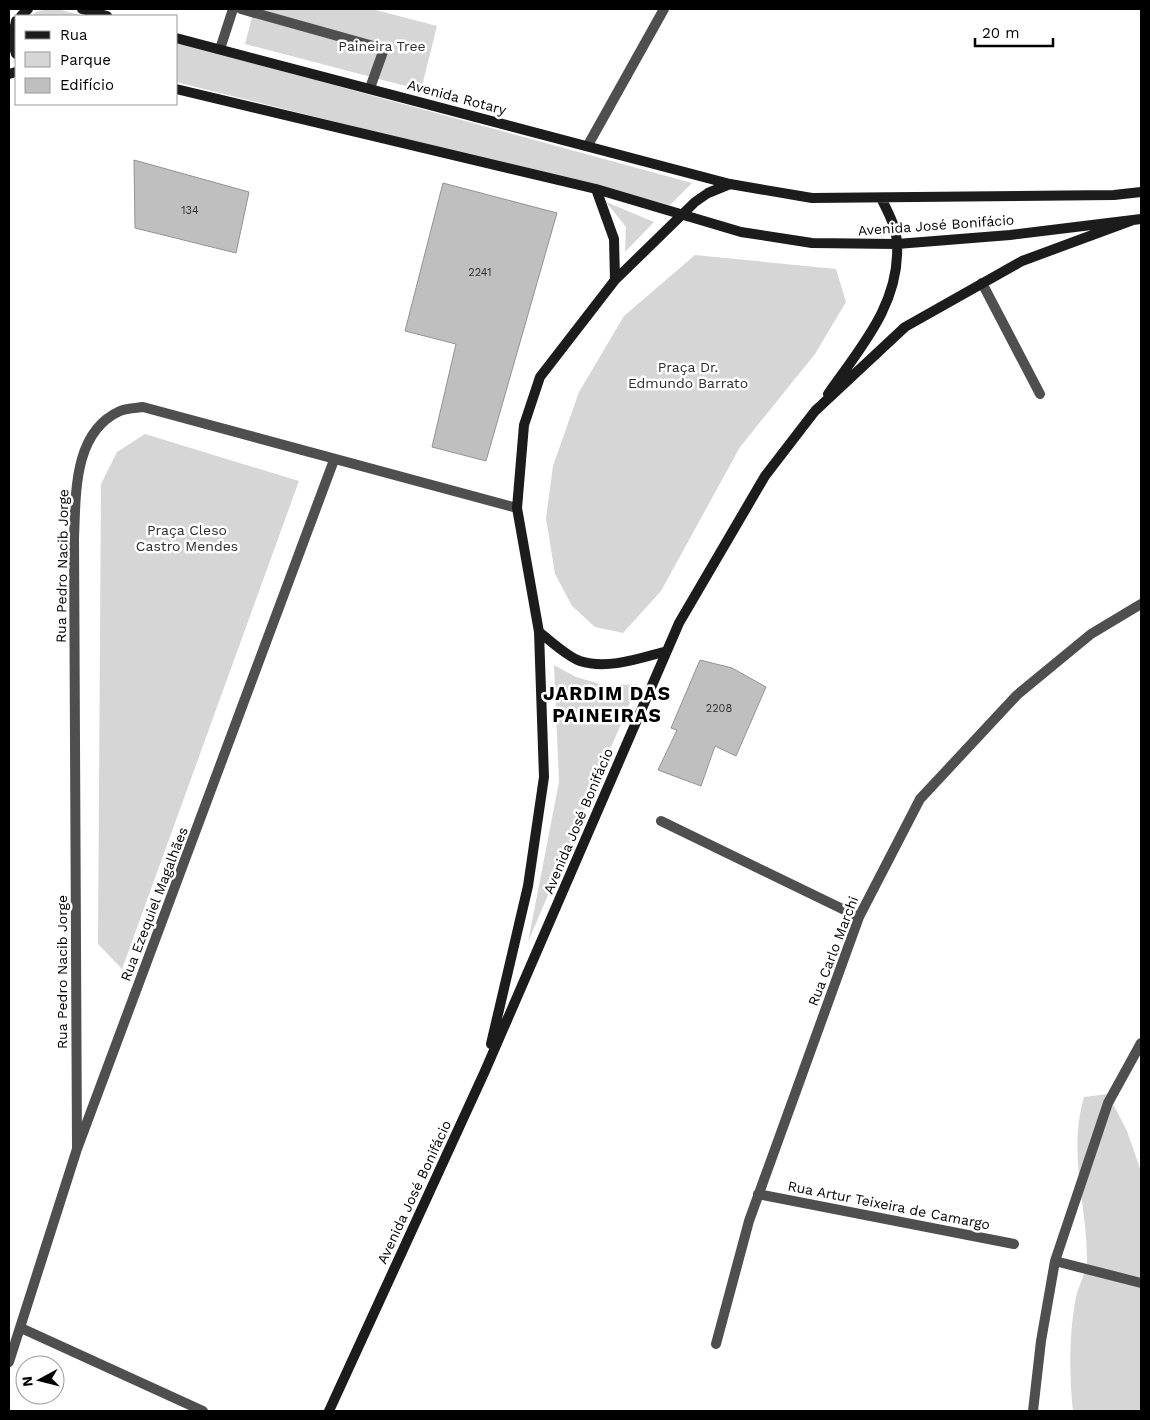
<svg xmlns="http://www.w3.org/2000/svg" width="1150" height="1420" font-family="'Work Sans',sans-serif">
  <style>
    .green { fill: #d6d6d6 }
    .building { fill: #bfbfbf; stroke: #939393 }
    .lines { fill: none; stroke-linecap: round; stroke-linejoin: round }
    .service { stroke: #4f4f4f; stroke-width: 10 }
    .minor { stroke: #4f4f4f; stroke-width: 10 }
    .tertiary { stroke: #4f4f4f; stroke-width: 10 }
    .secondary { stroke: #1c1c1c; stroke-width: 10 }
    .labels { text-anchor: middle; dominant-baseline: central; stroke-width: 5; stroke-linejoin: round; paint-order: stroke }
    .number-label { font-size: 11px; fill: #303030 }
    .park-label { font-size: 14px; fill: #2d2d2d; stroke: #fff }
    .street-label { font-size: 14px; fill: #000; stroke: #fff }
    .district-label { font-size: 19px; font-weight: bold; letter-spacing: 1px; fill: #000; stroke: #fff }
  </style>
  <rect width="100%" height="100%" fill="#fff"/>
  <path class="green" d="M47,9H57L84,16H32L36,12Z
    M254,9H372L437,26L421,90L245,44Z
    M176,42L692,183L670,205L176,82Z
    M606,202L654,222L625,252L626,227Z
    M695,255L836,269L846,302L815,354L740,447L661,591L623,633L595,627L572,606L555,574L546,518L553,466L579,392L624,316Z
    M145,434L299,481L122,969L98,944L101,484L117,452Z
    M554,665L576,677L607,686L638,684L528,942L559,782Z
    M1108,1094L1127,1131L1141,1171V1411H1073C1069,1376 1069,1332 1076,1297C1079,1284 1088,1269 1087,1256C1086,1201 1068,1152 1084,1097Z"/>
  <path class="building" d="M134,160L249,192L236,253L135,228Z
    M443,183L557,213L486,461L432,447L456,344L405,331Z
    M700,660L732,668L766,687L736,756L715,746L701,786L658,770L677,730L671,728Z"/>
  <g class="lines">
    <path class="service" d="M241,9L384,49L370,88
      M220,49L233,9
      M982,283L1040,394"/>
    <path class="minor" d="M661,821L859,917
      M77,1149L74,538C76,494 73,432 120,411C127,408 136,408 143,407L517,508
      M758,1194L1014,1244
      M1055,1261L1141,1283
      M21,1328L203,1411
      M716,1344L749,1221L859,917L920,799L1017,695L1091,634L1141,604
      M9,1362L77,1149L334,460
      M1033,1411L1041,1341L1055,1261L1108,1103L1141,1043"/>
    <path class="tertiary" d="M588,145L664,9"/>
    <path class="secondary" d="M82,9L107,16
      M21,16L28,9
      M16,21L12,40L16,54
      M176,38L730,184L812,198L1114,195L1141,192
      M9,74L16,72
      M176,89L596,189L741,232L812,243L897,244L1010,235L1141,219
      M596,189L614,239L615,280
      M828,394C860,348 900,304 897,245C897,228 888,212 881,198
      M539,632C551,641 566,656 580,661C608,670 640,658 667,651
      M491,1044L528,886L544,777L539,632L517,508L524,425L540,377L615,280L695,202L708,193L730,184
      M329,1411L485,1071L679,623L765,476L815,411L905,327L1022,261L1133,220"/>
  </g>
  <g class="labels">
    <g class="number-label">
      <text x="190" y="210">134</text>
      <text x="480" y="272">2241</text>
      <text x="719" y="708">2208</text>
    </g>
    <g class="park-label">
      <text x="382" y="46">Paineira Tree</text>
      <text x="688" y="367">Praça Dr.<tspan x="688" dy="16">Edmundo Barrato</tspan></text>
      <text x="187" y="530">Praça Cleso<tspan x="187" dy="16">Castro Mendes</tspan></text>
    </g>
    <g class="street-label">
      <text transform="translate(457 97) rotate(15)">Avenida Rotary</text>
      <text transform="translate(936 225) rotate(-4)">Avenida José Bonifácio</text>
      <text transform="translate(62 566) rotate(-89)">Rua Pedro Nacib Jorge</text>
      <text transform="translate(578 821) rotate(-67)">Avenida José Bonifácio</text>
      <text transform="translate(154 904) rotate(-69)">Rua Ezequiel Magalhães</text>
      <text transform="translate(833 951) rotate(-69)">Rua Carlo Marchi</text>
      <text transform="translate(62 972) rotate(-90)">Rua Pedro Nacib Jorge</text>
      <text transform="translate(414 1192) rotate(-65)">Avenida José Bonifácio</text>
      <text transform="translate(889 1205) rotate(11)">Rua Artur Teixeira de Camargo</text>
    </g>
    <g class="district-label">
      <text x="607" y="693">JARDIM DAS<tspan x="607" dy="22">PAINEIRAS</tspan></text>
    </g>
  </g>
  <rect width="1150" height="1420" fill="none" stroke="#000000" stroke-width="20"/>
  <rect x="15" y="15" width="162" height="90" fill="#ffffff" stroke="#999999"/>
  <rect x="25" y="31" width="25" height="8" fill="#1c1c1c" stroke="#999999"/>
  <text x="60" y="40" font-size="15" fill="#000000">Rua</text>
  <rect x="25" y="52" width="25" height="15" fill="#d6d6d6" stroke="#999999"/>
  <text x="60" y="65" font-size="15" fill="#000000">Parque</text>
  <rect x="25" y="78" width="25" height="15" fill="#bfbfbf" stroke="#999999"/>
  <text x="60" y="90" font-size="15" fill="#000000">Edifício</text>
  <g transform="translate(40 1380) rotate(263)"><circle r="24" fill="#ffffff" stroke="#999999"/>
  <path d="M0-4L9 19L0 12L-9 19Z" fill="#000000"/>
  <text y="-8" font-size="14" font-weight="bold" text-anchor="middle" fill="#000000">N</text>
  </g>
  <path d="M975 38v8h78v-8" fill="none" stroke="#000000" stroke-width="2.5"/>
  <text x="982" y="38" font-size="15" fill="#000000" stroke="#ffffff" stroke-width="4" paint-order="stroke">20 m</text>
</svg>
